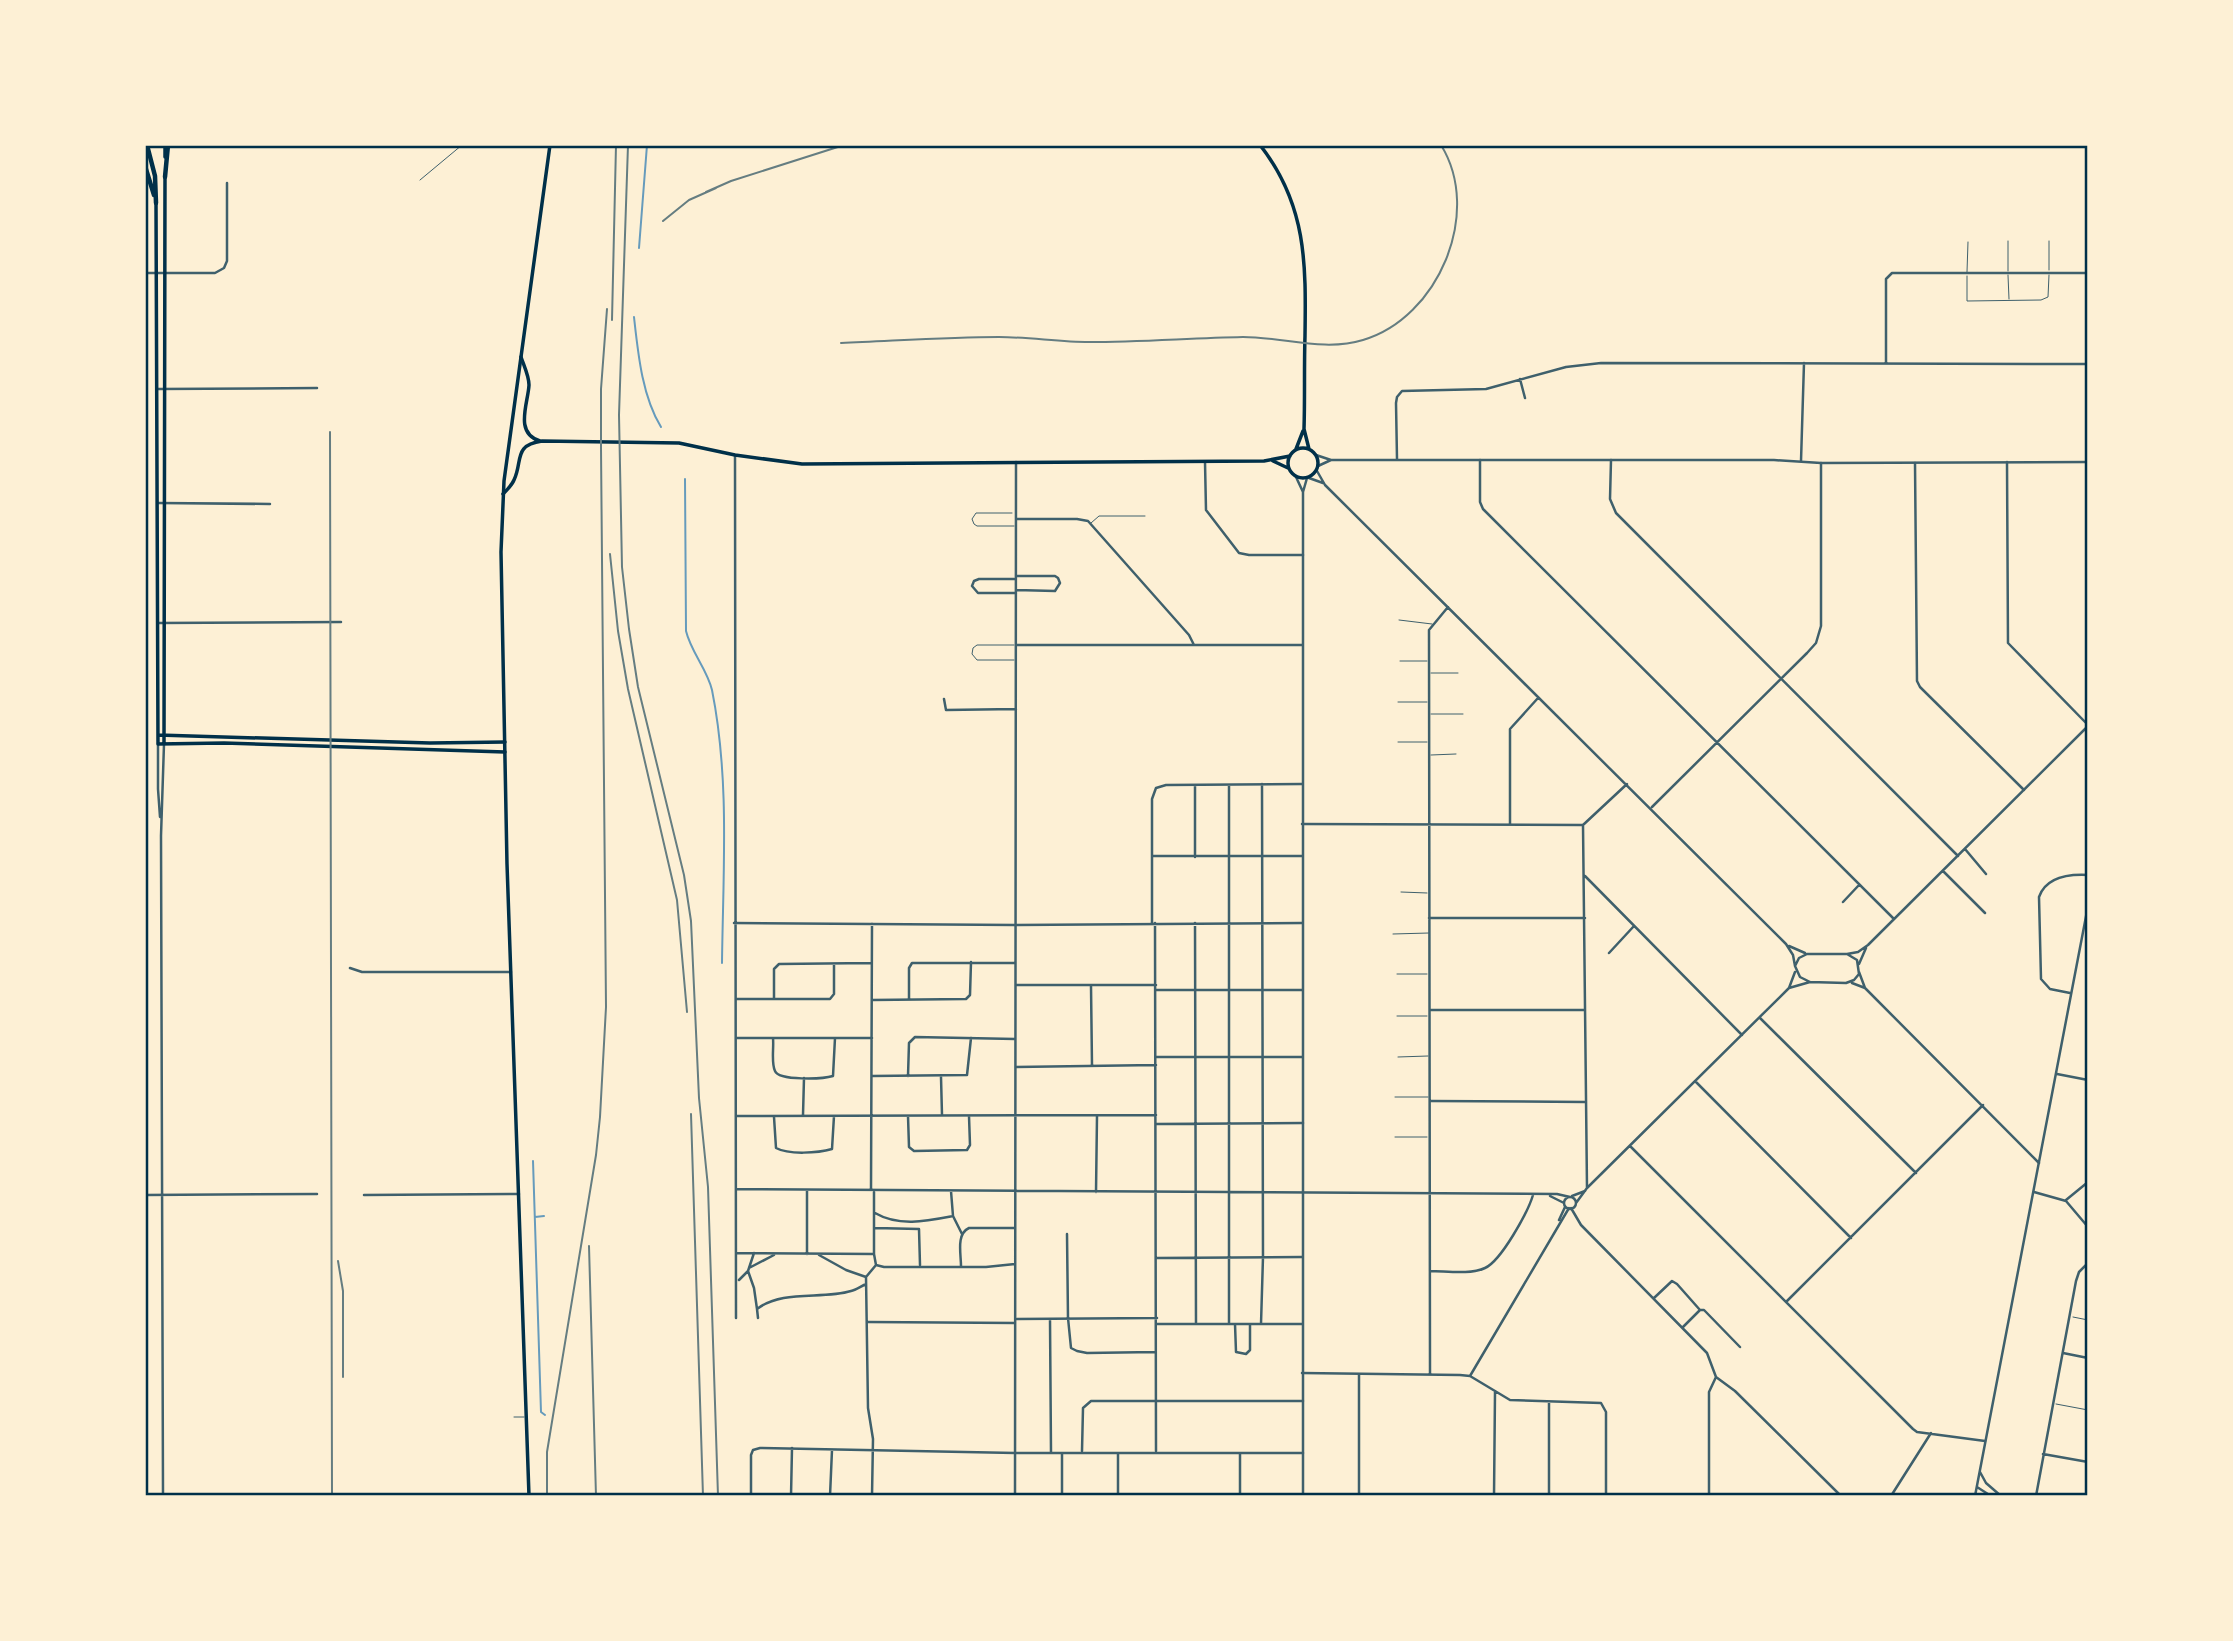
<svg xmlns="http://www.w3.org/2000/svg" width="2233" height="1641" font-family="Quicksand,sans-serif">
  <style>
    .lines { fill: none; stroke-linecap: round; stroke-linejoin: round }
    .stream { stroke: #669bbc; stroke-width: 2 }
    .service { stroke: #3f606c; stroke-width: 1 }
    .minor { stroke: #3f606c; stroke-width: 2.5 }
    .tertiary { stroke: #3f606c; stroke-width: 2.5 }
    .secondary { stroke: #003049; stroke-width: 3.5 }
    .primary { stroke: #003049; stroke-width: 3.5 }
    .motorway { stroke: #003049; stroke-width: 4.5 }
    .rail { stroke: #657d81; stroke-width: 2 }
    .neatline { fill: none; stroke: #003049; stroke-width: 2.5 }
  </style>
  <rect width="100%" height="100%" fill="#fdf0d5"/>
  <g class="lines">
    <path class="stream" d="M639,248L647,145
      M634,317C638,353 642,396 661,427
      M685,479L686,631C691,652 707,669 712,690C730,780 723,872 722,963
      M533,1161L541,1412L545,1415
      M535,1217L544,1216"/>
    <path class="service" d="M420,180L462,145
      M2008,241V271
      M2049,270V241
      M1967,272L1968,242
      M2008,275L2009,299
      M1967,276V301L2041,300L2048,297L2049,275
      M1012,513H976L972,519L974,524L977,526H1014
      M1091,523L1099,516H1145
      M1399,620L1432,624
      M1014,660H977L972,654L973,648L977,645H1014
      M1400,661H1427
      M1431,673H1458
      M1398,702H1427
      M1431,714H1463
      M1398,742H1427
      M1431,755L1456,754
      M1401,892L1427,893
      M1393,934L1429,933
      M1397,974H1427
      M1397,1016H1427
      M1398,1057L1428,1056
      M1395,1097H1428
      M1395,1137H1427
      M2073,1317L2088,1320
      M2056,1404L2088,1410
      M514,1417H524"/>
    <path class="minor" d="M145,273H215L224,268L227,261V183
      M1886,363V279L1892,273H2088
      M1520,379L1525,398
      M158,389L317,388
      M735,455L736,1318
      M1397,459L1396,403L1397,397L1402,391L1486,389L1566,367L1601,363L2088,364
      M1480,460V502L1483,509L1894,919
      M1611,460L1610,499L1616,513L1958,856
      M1801,461L1804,363
      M1205,462L1206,510L1239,553L1249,555H1303
      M2007,462L2008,643L2088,725
      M1915,463L1917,681L1920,687L2024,790
      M1317,471L1325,485L1786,944L1793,955L1795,966
      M1309,478L1323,483
      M158,503L270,504
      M1017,519H1077L1088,521L1189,635L1194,645
      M1014,579H979L974,581L972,586L978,593H1016
      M1016,590L1055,591L1060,583L1058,578L1055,576H1016
      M158,623L341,622
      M1016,645H1302
      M944,699L946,710L1016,709
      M158,744V789L160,817
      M1229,785V1324
      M1652,807L1807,653L1816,643L1821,626V463
      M1302,824L1582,825
      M1510,824V729L1538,698
      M1965,849L1986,874
      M1152,856H1302
      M1195,857V785
      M1943,871L1985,913
      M1585,876L1742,1035
      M1843,902L1859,885
      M1429,918H1585
      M734,923L1015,925L1302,923
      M1152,923V799L1156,788L1166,785L1302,784
      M1155,923L1156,1451
      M1195,923L1196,1324
      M1789,946L1805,953
      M1609,953L1634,926
      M1807,954H1847L1857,960L1859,974L1854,980L1846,983L1810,982L1800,977L1795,966L1799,958Z
      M1847,954L1858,952L1868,945L2088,726
      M1859,964L1866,948
      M350,968L362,972H511
      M1859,972L1865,988L2039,1163
      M1852,983L1865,988
      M1016,985H1156
      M1091,986L1092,1065
      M1789,988L1795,972
      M1156,990H1302
      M2070,993L2050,989L2041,979L2039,897C2046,877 2069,874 2088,875
      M736,999H830L834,994V964
      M774,999V969L779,964L871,963
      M909,999V968L912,963H1014
      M872,1000L966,999L970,995L971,962
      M1430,1010H1584
      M1760,1018L1916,1173
      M736,1038H872
      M773,1038C774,1048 771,1063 775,1071C779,1081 823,1079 833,1076L835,1038
      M1156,1057H1302
      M1016,1067L1156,1065
      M2057,1074L2088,1080
      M872,1076L967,1075L971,1038
      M908,1076L909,1043L915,1037L1015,1039
      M941,1077L942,1115
      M1695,1081L1851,1238
      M1431,1101L1585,1102
      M803,1115L804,1078
      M736,1116L1156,1115
      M908,1116L909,1147L914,1151L967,1150L970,1145L969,1116
      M774,1117L776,1148C789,1155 818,1153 832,1149L834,1116
      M1156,1124L1303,1123
      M1630,1146L1913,1429L1917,1432L1985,1441
      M1587,1188L1583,825L1627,784
      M737,1189L1557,1194L1570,1197
      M871,1190L872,924
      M951,1191L953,1216L962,1234
      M874,1192V1254L876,1265
      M1096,1192L1097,1116
      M2034,1192L2066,1201L2088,1227
      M145,1195L317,1194
      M364,1195L519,1194
      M1550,1196L1564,1203
      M1572,1196L1585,1191
      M1564 1203a6 6 0 1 1 12 0a6 6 0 1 1-12 0Z
      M2066,1200L2088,1182
      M1576,1203L1587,1188L1789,988L1810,982
      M1571,1208L1581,1225L1707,1353L1716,1377L1735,1391L1841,1496
      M875,1213C899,1227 927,1221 953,1216
      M1559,1220L1565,1207
      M875,1228L919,1229L920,1265
      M1067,1234L1068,1318L1071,1348L1077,1351L1087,1353L1155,1352
      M737,1253L874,1254
      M807,1254V1191
      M819,1255L846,1270L866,1277
      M1157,1258L1302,1257
      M876,1265L884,1267H986L1015,1264
      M961,1266C961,1254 956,1234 969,1228H1015
      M749,1268L774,1255
      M748,1271L754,1288L757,1309
      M1430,1271C1446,1271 1470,1275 1485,1268C1501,1261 1528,1212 1533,1195
      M739,1280L748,1271L754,1253
      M1654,1298L1672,1281L1677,1284L1700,1310L1683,1327
      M1787,1301L1983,1105
      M1700,1310H1704L1740,1347
      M758,1318L757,1309C783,1289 822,1300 851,1291C856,1290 861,1286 866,1284
      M1017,1319L1157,1318
      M1050,1320L1051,1453
      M868,1322L1015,1323
      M1157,1324H1302
      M1235,1324L1236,1352L1246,1354L1250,1350V1324
      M1261,1324L1263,1257L1262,784
      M2063,1353L2088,1358
      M1302,1373L1460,1375L1470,1376L1510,1400L1601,1403L1606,1412V1496
      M1430,1374L1429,630L1448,607
      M1470,1376L1569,1208
      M1549,1402V1496
      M1082,1451L1083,1408L1091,1401H1303
      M1062,1453V1496
      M2043,1454L2088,1462
      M163,1496L161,836L164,744
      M751,1496V1455L753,1450L760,1448L1015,1453H1303
      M791,1496L792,1448
      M830,1496L832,1450
      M872,1496L873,1439L868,1408L866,1277L876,1265
      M1015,1496L1016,462
      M1118,1496V1454
      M1240,1496V1454
      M1359,1496V1374
      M1494,1496L1495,1392
      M1709,1496V1392L1716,1377
      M1891,1496L1931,1433
      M2036,1496L2076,1281L2079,1272L2088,1263"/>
    <path class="tertiary" d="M1316,455L1331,460H1774L1821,463L2088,462
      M1318,466L1331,460
      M1296,477L1303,492
      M1980,1472L1986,1483L2001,1496
      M1977,1487L1991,1496
      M1303,1496V492L1307,478
      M1975,1496L2088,906"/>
    <path class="secondary" d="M165,145V157
      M1260,145C1307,205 1306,264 1305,336C1304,367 1305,398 1304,429L1309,449
      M156,203L158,744L224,743L505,752
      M521,357C524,366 529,376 529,385C528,404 514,433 540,441
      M1288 463a15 15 0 1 1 30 0a15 15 0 1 1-30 0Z
      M1296,449L1303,431
      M1273,461L1288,468
      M503,494C507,490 512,485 514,480C523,461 513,445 542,441L679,443L735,455L802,464L1264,461L1290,456
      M158,735L430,743L505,742
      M164,744L165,175"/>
    <path class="primary" d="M529,1496L507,864L501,552L504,481L550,145"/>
    <path class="motorway" d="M147,145L155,176L156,203
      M145,166L154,195
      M165,177L168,145"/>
    <path class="rail" d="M628,145L619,415L622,567L629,629L638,687L684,875L691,921L699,1098L708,1187L718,1496
      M706,192L731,181L844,145
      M663,221L689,200L716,188
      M612,320L616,145
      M841,343C893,341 947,337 999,337C1029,337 1059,342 1089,342C1140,342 1191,338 1243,337C1283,337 1324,352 1363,340C1438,318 1483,213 1441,145
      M330,432L332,1496
      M610,554L618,631L628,689L677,900L687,1012
      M691,1114L703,1496
      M589,1246L596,1496
      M338,1261L343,1291V1377
      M547,1496V1452L596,1155L600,1117L606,1007L601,448V389L607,309"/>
  </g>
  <rect width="2233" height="1641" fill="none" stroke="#fdf0d5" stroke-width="294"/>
  <rect x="147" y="147" width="1939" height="1347" class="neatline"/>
</svg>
